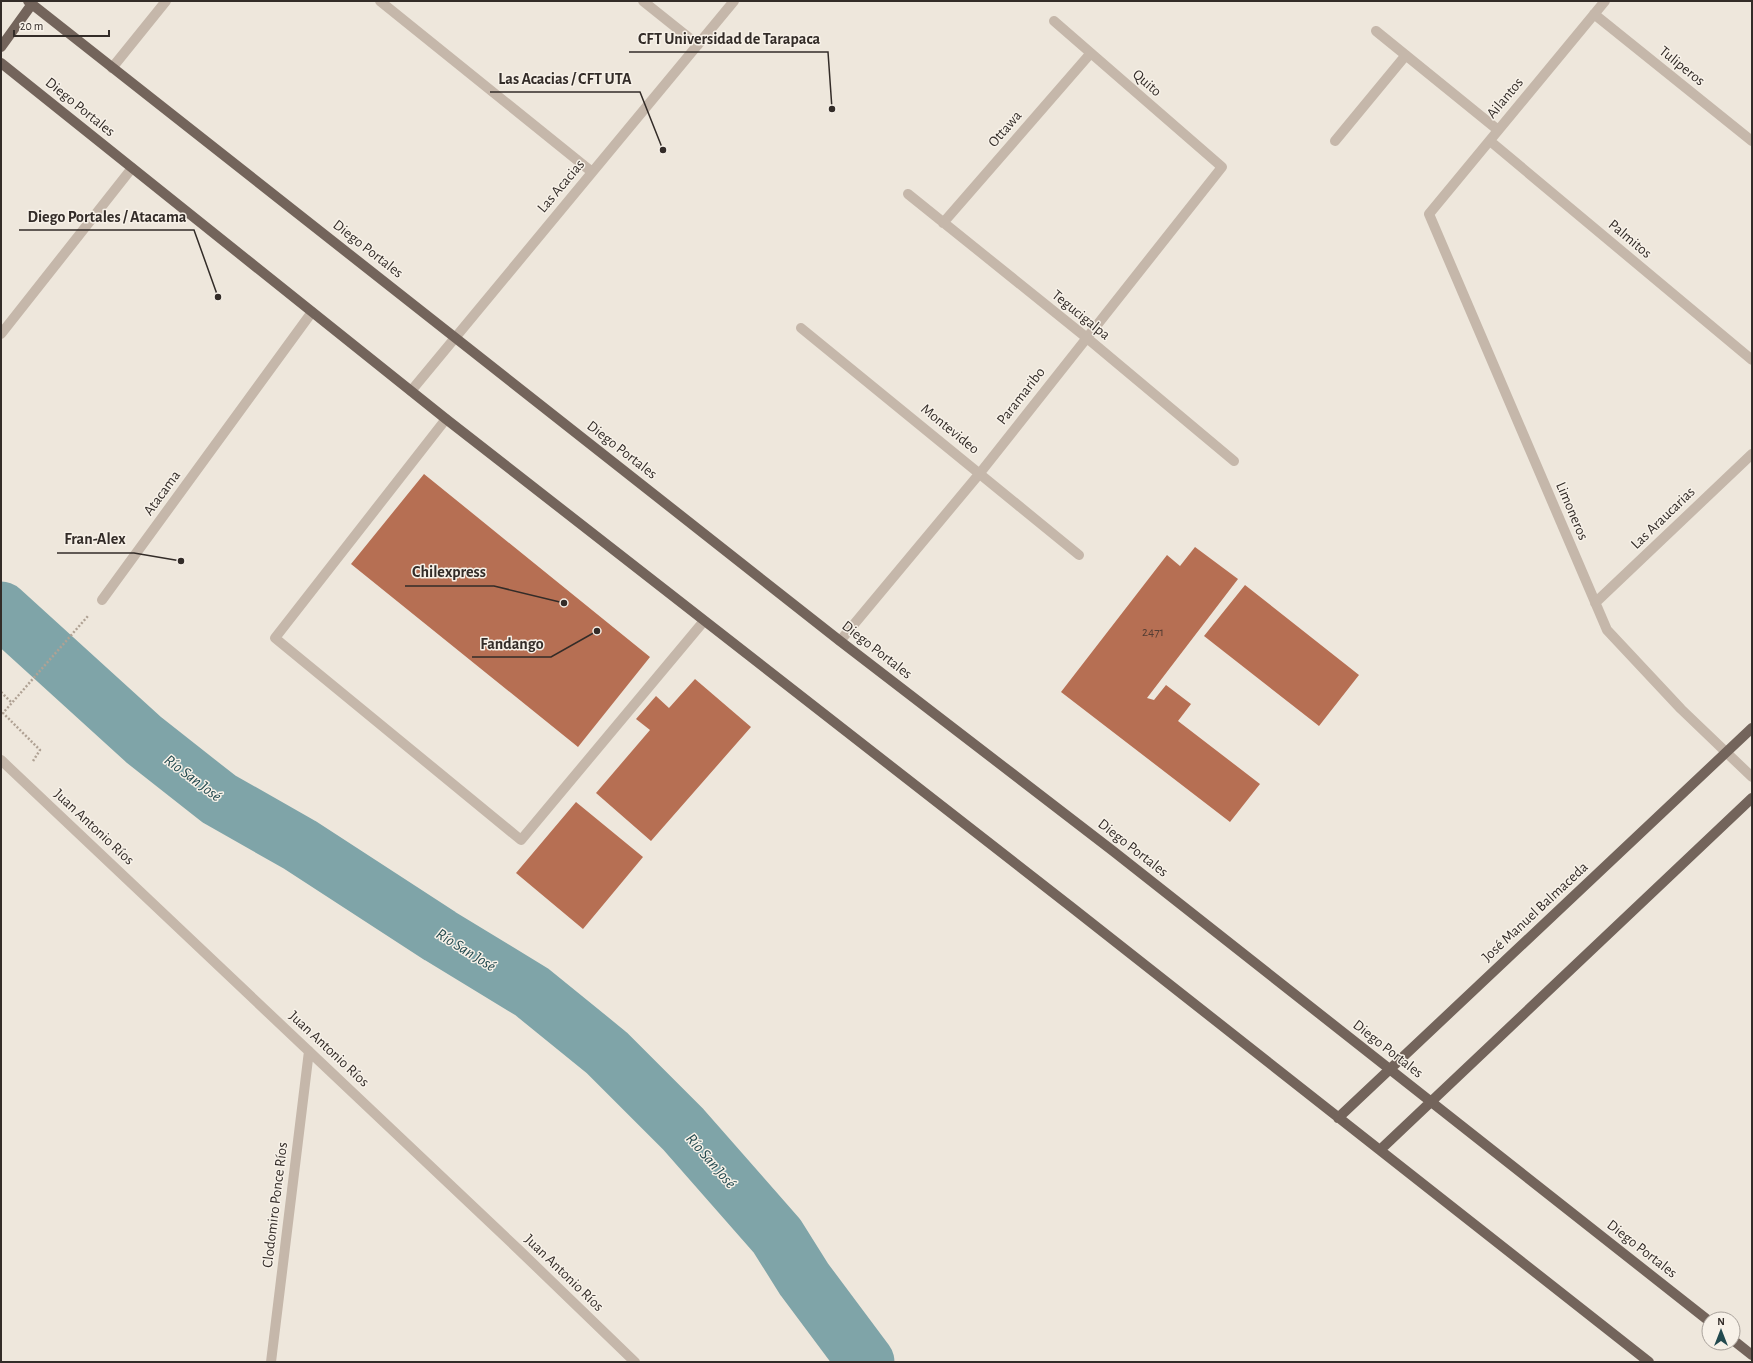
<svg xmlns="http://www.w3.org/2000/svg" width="1753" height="1363" font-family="'Alegreya Sans',sans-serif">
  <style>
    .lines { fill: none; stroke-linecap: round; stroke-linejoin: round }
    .river { stroke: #7fa4a8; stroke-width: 57 }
    .building { fill: #b66f53 }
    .path { stroke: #b0a294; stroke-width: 2.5; stroke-dasharray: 2 2; stroke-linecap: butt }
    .minor { stroke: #c5b7aa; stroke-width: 10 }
    .major { stroke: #73645b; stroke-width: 10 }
    .labels { text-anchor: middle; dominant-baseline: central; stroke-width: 3; stroke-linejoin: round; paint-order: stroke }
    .number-label { font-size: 13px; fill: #543d33 }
    .street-label { font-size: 15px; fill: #332c28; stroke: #f7f1e8 }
    .water-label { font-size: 16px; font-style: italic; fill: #234a4f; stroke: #f7f1e8 }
    .leader { fill: none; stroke: #332c28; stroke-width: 1.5 }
    .callout-dot { fill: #332c28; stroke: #f7f1e8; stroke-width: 1.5 }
    .callout-label { font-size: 16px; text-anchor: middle; font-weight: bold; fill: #332c28; stroke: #f7f1e8; stroke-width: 3; stroke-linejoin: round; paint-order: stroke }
  </style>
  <rect width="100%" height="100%" fill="#eee7dc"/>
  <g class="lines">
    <path class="river" d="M1,610L144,740L219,799L300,845L440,936L532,992L607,1053L683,1129L777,1236L804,1279L866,1362"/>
  </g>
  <path class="building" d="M424,474L650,657L578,747L351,564Z
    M1195,547L1238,579L1147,698L1154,700L1166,685L1191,704L1178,721L1260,784L1230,822L1061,692L1167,555L1180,566Z
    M1245,585L1359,675L1319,726L1204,636Z
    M695,679L751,727L651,841L596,793L650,730L636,719L656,696L669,708Z
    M576,802L643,857L583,929L516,873Z"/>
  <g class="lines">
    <path class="path" d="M1,692L12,703
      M33,761L40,750L3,713L88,616"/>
    <path class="minor" d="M380,1L592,172
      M643,1L698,45
      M1605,1L1429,214L1607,630L1681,709L1752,777
      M1594,14L1752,141
      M1376,31L1498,130
      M112,68L166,1
      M1335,141L1406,55
      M1490,141L1752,360
      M908,194L1087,338L1234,461
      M943,223L1090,54
      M801,328L1079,555
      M1,334L132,168
      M411,391L734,1
      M446,419L275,638L521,840L704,621
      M102,600L312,312
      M1595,603L1752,454
      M840,641L980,473L1222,167L1054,21
      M1,760L519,1250L635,1362
      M271,1362L309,1051"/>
    <path class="major" d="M28,1L840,641L1113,851L1709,1321
      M1,47L32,4
      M1,63L446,419L1070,906L1649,1362
      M1338,1118L1752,728
      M1380,1150L1752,798
      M1733,1340L1752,1355"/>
  </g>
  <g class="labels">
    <g class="number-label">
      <text x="1153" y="632">2471</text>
    </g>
    <g class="street-label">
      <text transform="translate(1682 66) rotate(39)">Tuliperos</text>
      <text transform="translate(1147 83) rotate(41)">Quito</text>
      <text transform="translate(1505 98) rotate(-50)">Ailantos</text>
      <text transform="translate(80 107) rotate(39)">Diego Portales</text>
      <text transform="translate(1005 129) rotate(-49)">Ottawa</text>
      <text transform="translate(561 186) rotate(-50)">Las Acacias</text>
      <text transform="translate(1630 239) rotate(40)">Palmitos</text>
      <text transform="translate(368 249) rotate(38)">Diego Portales</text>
      <text transform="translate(1081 315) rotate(39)">Tegucigalpa</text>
      <text transform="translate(1021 396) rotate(-52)">Paramaribo</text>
      <text transform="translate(950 429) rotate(39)">Montevideo</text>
      <text transform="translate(622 450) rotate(38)">Diego Portales</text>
      <text transform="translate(162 493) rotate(-54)">Atacama</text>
      <text transform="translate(1572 511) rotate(67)">Limoneros</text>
      <text transform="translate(1663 518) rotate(-44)">Las Araucarias</text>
      <text transform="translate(877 650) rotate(38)">Diego Portales</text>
      <text transform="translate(94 827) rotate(43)">Juan Antonio Ríos</text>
      <text transform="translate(1133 848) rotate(38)">Diego Portales</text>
      <text transform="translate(1535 912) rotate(-43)">José Manuel Balmaceda</text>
      <text transform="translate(329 1049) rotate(43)">Juan Antonio Ríos</text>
      <text transform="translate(1388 1049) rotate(38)">Diego Portales</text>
      <text transform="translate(275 1205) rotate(-83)">Clodomiro Ponce Ríos</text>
      <text transform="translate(1642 1249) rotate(38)">Diego Portales</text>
      <text transform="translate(564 1273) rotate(44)">Juan Antonio Ríos</text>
    </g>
    <g class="water-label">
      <text transform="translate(193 778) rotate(37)">Río San José</text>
      <text transform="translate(466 950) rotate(32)">Río San José</text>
      <text transform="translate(711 1161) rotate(49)">Río San José</text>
    </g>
  </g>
  <path class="leader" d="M832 109L828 52H629M663 150L640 92H490M218 297L194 230H19M181 561L134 553H57M564 603L494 586H405M597 631L551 657H472"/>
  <g class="callout-dot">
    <circle cx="832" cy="109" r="4"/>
    <circle cx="663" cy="150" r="4"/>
    <circle cx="218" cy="297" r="4"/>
    <circle cx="181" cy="561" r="4"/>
    <circle cx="564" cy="603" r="4"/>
    <circle cx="597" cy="631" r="4"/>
  </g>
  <g class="callout-label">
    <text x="729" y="44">CFT Universidad de Tarapaca</text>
    <text x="565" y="84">Las Acacias / CFT UTA</text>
    <text x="107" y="222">Diego Portales / Atacama</text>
    <text x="95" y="544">Fran-Alex</text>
    <text x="449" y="577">Chilexpress</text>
    <text x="512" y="649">Fandango</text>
  </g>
  <rect width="1753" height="1363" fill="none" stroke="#332c28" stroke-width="4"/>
  <g transform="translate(1721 1331)"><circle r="19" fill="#f7f1e8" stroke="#a9a29b"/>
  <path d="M0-3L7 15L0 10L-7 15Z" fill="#234a4f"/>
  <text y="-6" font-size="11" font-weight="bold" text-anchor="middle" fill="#332c28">N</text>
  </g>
  <path d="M14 30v6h95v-6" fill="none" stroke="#332c28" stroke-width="2"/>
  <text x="20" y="30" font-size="12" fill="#332c28" stroke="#f7f1e8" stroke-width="3" paint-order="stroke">20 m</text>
</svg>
